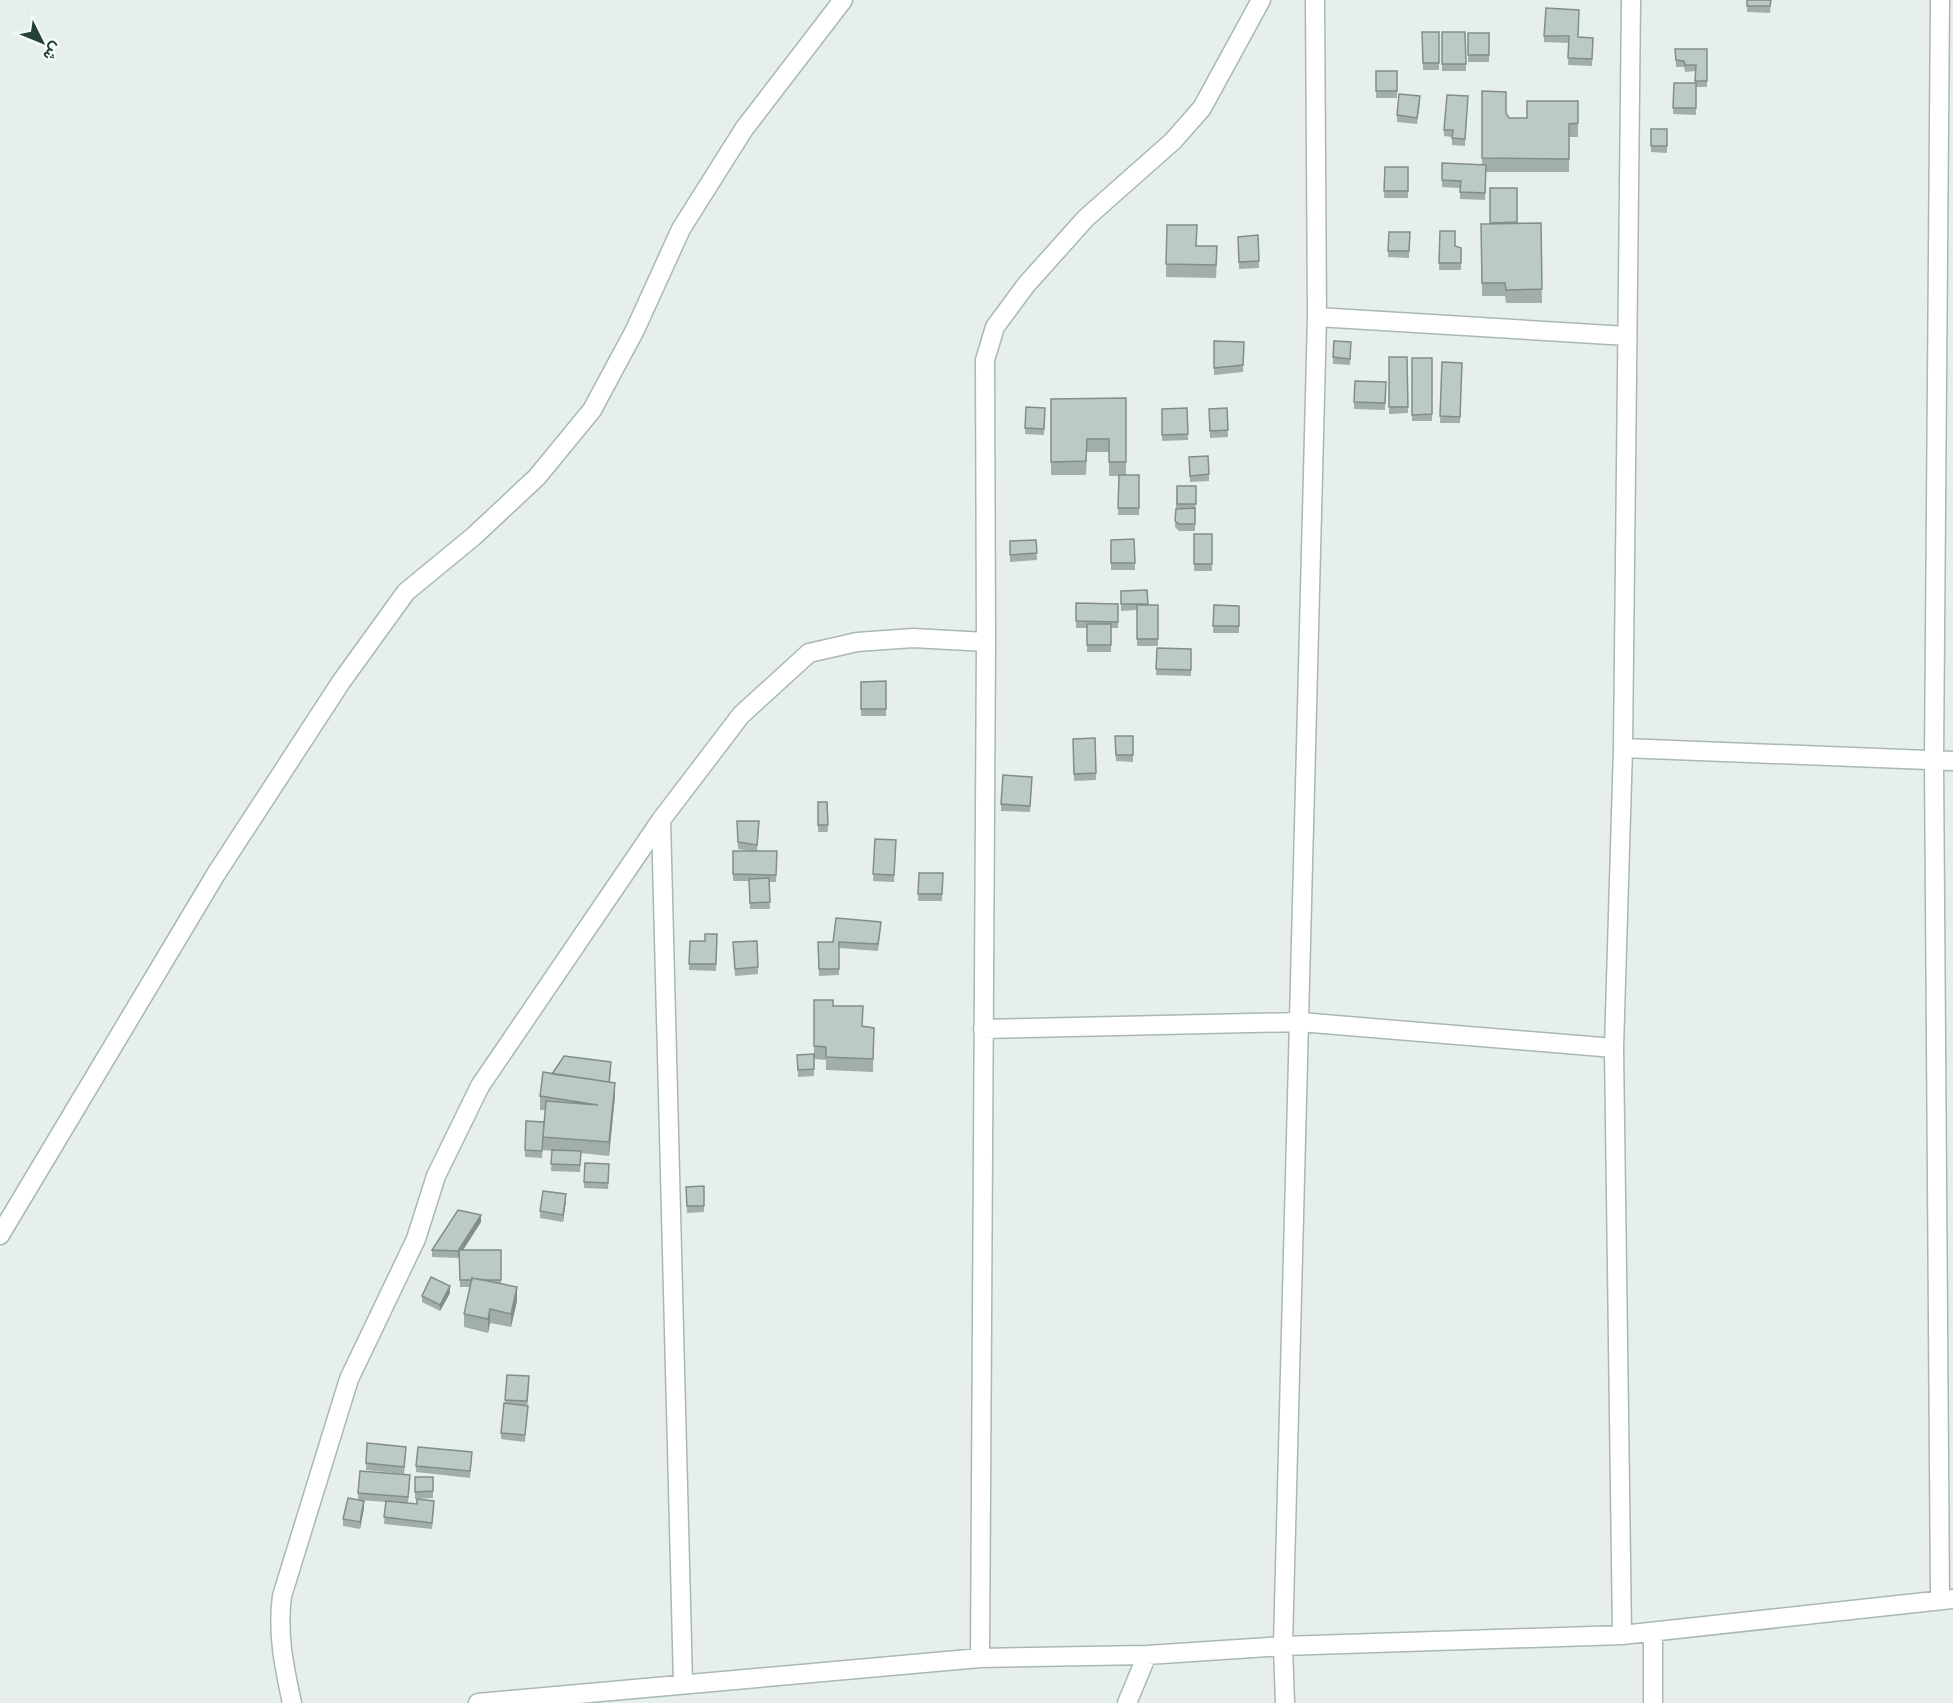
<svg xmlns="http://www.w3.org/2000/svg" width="1953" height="1703" font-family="Raleway,Vazirmatn,sans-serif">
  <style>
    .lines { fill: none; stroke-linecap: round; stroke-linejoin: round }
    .minor-casing { stroke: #a8b8b2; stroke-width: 21 }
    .minor { stroke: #fff; stroke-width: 18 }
    .wall { fill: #a1aea9 }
    .shaded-wall { fill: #838d89 }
    .building { fill: #bbcac4; stroke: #838d89; stroke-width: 1.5 }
  </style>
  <rect width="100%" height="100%" fill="#e6efeb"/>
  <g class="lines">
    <defs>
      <path id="minor" d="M1940,0L1934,761L1940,1600
        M1317,317L1627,336
        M1623,748L1953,761
        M661,820L683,1683
        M983,1029L1300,1022L1614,1048
        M0,1235L216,874L341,682L406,592L474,536L537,477L592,410L635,330L681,229L744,129L843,0
        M1653,1632V1703
        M1622,1635L1614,1048L1623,748L1631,0
        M980,1658L986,642L985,360L995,327L1026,285L1086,218L1173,141L1202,108L1261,0
        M292,1703C284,1666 277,1634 282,1596L349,1379L416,1239L436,1176L480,1086L661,820L741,715L809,653L857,642L913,638L986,642
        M478,1703L980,1658L1147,1655L1283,1646L1622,1635L1953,1599
        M1127,1703L1147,1655
        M1285,1703L1283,1646L1317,317L1315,0"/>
    </defs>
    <use href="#minor" class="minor-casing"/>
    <use href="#minor" class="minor"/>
  </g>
  <path class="wall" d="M1747,0H1771L1770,13L1747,12Z
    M1422,32H1439V70H1423Z
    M1442,32H1465L1466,71H1442Z
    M1468,33H1489V62H1468Z
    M1544,36L1593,38L1592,66L1568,65L1569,43L1544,42Z
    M1675,49H1707V87H1696V115L1673,114L1674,83H1695L1696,71L1685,72L1684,67H1676Z
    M1376,71H1397V98H1376Z
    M1482,91L1506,113L1509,118H1527L1578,101V137H1569V172H1486L1485,200L1460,199V188L1442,187V163L1482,165Z
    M1468,96L1465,146L1452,145V137L1444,136V130Z
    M1420,103L1417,124L1397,122V115Z
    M1651,129H1667V153L1651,152Z
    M1385,167H1408V198H1384Z
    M1490,188H1517V224L1541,223L1542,303H1506L1505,296H1482L1481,224H1490Z
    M1167,225L1217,259L1216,278L1166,277Z
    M1440,231L1455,246L1461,248V270H1439Z
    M1389,232H1410L1409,258L1388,257Z
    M1258,235L1259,268L1239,269L1238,237Z
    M1214,341L1244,342L1243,372L1214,375Z
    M1351,349L1350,365L1333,364V357Z
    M1389,357H1407L1408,413L1389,414Z
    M1412,358H1432V421H1412Z
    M1442,362L1462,363L1460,423H1440Z
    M1386,389L1385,410L1354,409V402Z
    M1126,398V475H1139V515H1118L1119,476H1109V452H1087L1086,475H1051V399Z
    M1026,407L1045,415L1044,435L1025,434Z
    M1187,408L1188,440L1162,441V409Z
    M1227,408L1228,437L1210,438L1209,409Z
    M1189,457L1209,474V481L1190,482Z
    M1177,486H1196L1195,531H1179L1175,527Z
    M1194,534H1212V571H1194Z
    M1134,539L1135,570H1111V540Z
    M1036,540L1037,560L1010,562V541Z
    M1147,590L1148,605H1158V646H1137V610L1121,611V591Z
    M1076,603L1118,604V628H1111V652H1087V628H1076Z
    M1214,605L1239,606V633H1213Z
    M1157,648L1191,649V676L1156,675Z
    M886,681V716H861V682Z
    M1115,736H1133V762L1116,761Z
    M1095,738L1096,780L1074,781L1073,739Z
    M1032,783L1030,812L1001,811V804Z
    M818,802H827L828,832H818Z
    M737,821L759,828L757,851H777L776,882H769L770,909H750L749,881H733V851H751L738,849Z
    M875,839L896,840L894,882L873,881Z
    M919,873H943L942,901H918Z
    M881,928L878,951L839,948V975L819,976L818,942H833Z
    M717,934L716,971L689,970L690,941H705Z
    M757,941L758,974L735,976L733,942Z
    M814,1000L833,1006L862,1027L874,1028L873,1072L826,1070V1060L814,1059Z
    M814,1054V1076L798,1077L797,1055Z
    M611,1069L610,1082L615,1096L609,1156L581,1153L580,1172L551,1171L552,1151L543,1150V1144L542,1158L525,1157V1150L544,1122L545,1110H540V1096L552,1074Z
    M609,1170L608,1189L584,1188V1182Z
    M704,1186V1212L687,1213L686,1187Z
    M566,1201L563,1222L540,1218V1211Z
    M481,1222L463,1250H501V1284L517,1301L511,1327L490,1323L488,1333L464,1327V1314L470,1287H460L459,1256L458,1258L432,1257V1250Z
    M450,1293L440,1311L422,1302V1296Z
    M507,1375L529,1383L525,1442L501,1439V1433L505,1403Z
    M406,1454L404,1474L366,1470V1463Z
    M472,1459L470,1478L416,1472V1466Z
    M415,1477H433V1498L415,1499Z
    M410,1482L408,1503L434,1507L432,1529L384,1524L386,1502L358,1500V1493Z
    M364,1508L360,1529L343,1526V1519Z"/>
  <path class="shaded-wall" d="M615,1083V1096L609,1156V1142Z
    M566,1194V1201L563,1222V1215Z
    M481,1215V1222L458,1258V1251Z
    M450,1286V1293L440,1311V1305Z
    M517,1287V1301L511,1327V1314Z
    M490,1309V1323L488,1333V1319Z
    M364,1501V1508L360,1529V1522Z"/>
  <path class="building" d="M1747,0H1771L1770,6H1747Z
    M1546,8L1579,10L1578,37L1593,38L1592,59L1568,58L1569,36H1544Z
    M1422,32H1439V63H1423Z
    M1442,32H1465L1466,64H1442Z
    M1468,33H1489V55H1468Z
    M1675,49H1707V81H1695L1696,65H1685L1684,61L1676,60Z
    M1376,71H1397V91H1376Z
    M1674,83H1696V108H1673Z
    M1482,91L1506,92V113L1509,118H1527V101H1578V123L1569,124V159L1482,158Z
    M1399,94L1420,96L1417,118L1397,115Z
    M1447,95L1468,96L1465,139L1452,138L1453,130H1444Z
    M1651,129H1667V146H1651Z
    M1442,163L1486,165L1485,193L1460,192L1461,181L1442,180Z
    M1385,167H1408V191H1384Z
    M1490,188H1517V222L1490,223Z
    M1541,223L1542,289L1506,290L1505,283H1482L1481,224Z
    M1167,225H1197L1196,246H1217L1216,265L1166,264Z
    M1440,231H1455V246L1461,248V263H1439Z
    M1389,232H1410L1409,251H1388Z
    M1258,235L1259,261L1239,262L1238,237Z
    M1214,341L1244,342L1243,365L1214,368Z
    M1334,341L1351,342L1350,359L1333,357Z
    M1389,357H1407L1408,407H1389Z
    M1412,358H1432V414L1412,415Z
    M1442,362L1462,363L1460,417L1440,416Z
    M1355,381L1386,382L1385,403L1354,402Z
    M1126,398V462H1109V439H1087L1086,461L1051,462V399Z
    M1026,407L1045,408L1044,429L1025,428Z
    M1187,408L1188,434L1162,435V409Z
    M1227,408L1228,430L1210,431L1209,409Z
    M1208,456L1209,474L1190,476L1189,457Z
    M1119,475H1139V508H1118Z
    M1177,486H1196V504H1177Z
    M1195,508V524H1179L1175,521L1176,509Z
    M1194,534H1212V564H1194Z
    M1134,539L1135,563H1111V540Z
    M1036,540L1037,553L1010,555V541Z
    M1147,590L1148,604H1121V591Z
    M1076,603L1118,604V622L1076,621Z
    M1137,605H1158V639H1137Z
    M1214,605L1239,606V626H1213Z
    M1087,624H1111V645H1087Z
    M1157,648L1191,649V670L1156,669Z
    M886,681V709H861V682Z
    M1115,736H1133V755H1116Z
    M1095,738L1096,773L1074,774L1073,739Z
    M1003,775L1032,777L1030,806L1001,804Z
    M818,802H827L828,825H818Z
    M737,821H759L757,845L738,842Z
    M875,839L896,840L894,875L873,874Z
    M733,851H777L776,875L733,874Z
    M919,873H943L942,894H918Z
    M769,878L770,902L750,903L749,879Z
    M836,918L881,922L878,944L839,942V969H819L818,942H833Z
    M705,934H717L716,964H689L690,941H705Z
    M757,941L758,967L735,969L733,942Z
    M814,1000H833V1006H863L862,1026L874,1028L873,1059L826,1057V1047L814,1046Z
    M814,1054V1069L798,1070L797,1055Z
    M564,1056L611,1062L609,1082L552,1074Z
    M543,1072L615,1083L609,1142L543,1137L546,1101L598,1105L540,1096Z
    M526,1121L544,1122L542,1151L525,1150Z
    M552,1150L581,1151L580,1165L551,1164Z
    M585,1163L609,1164L608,1183L584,1182Z
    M704,1186V1206H687L686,1187Z
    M543,1191L566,1194L563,1215L540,1211Z
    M458,1210L481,1215L458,1251L432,1250Z
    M459,1250H501V1280H485L472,1278V1280H460Z
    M431,1277L450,1286L440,1305L422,1296Z
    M472,1278L517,1287L511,1314L490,1309L488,1319L464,1314Z
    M507,1375L529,1376L527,1401L505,1400Z
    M504,1403L528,1406L525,1435L501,1433Z
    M367,1443L406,1447L404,1467L366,1463Z
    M418,1447L472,1452L470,1471L416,1466Z
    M360,1471L410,1475L408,1497L358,1493Z
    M415,1477H433V1491L415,1492Z
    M348,1498L364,1501L360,1522L343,1519Z
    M417,1499L434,1501L432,1523L384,1517L386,1501L417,1504Z"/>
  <g transform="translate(42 42) rotate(133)" stroke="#f7fbf9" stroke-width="4.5" paint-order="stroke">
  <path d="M0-4.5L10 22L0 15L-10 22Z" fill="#24423a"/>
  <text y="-9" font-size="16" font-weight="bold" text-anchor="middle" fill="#24423a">ش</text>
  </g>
</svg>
